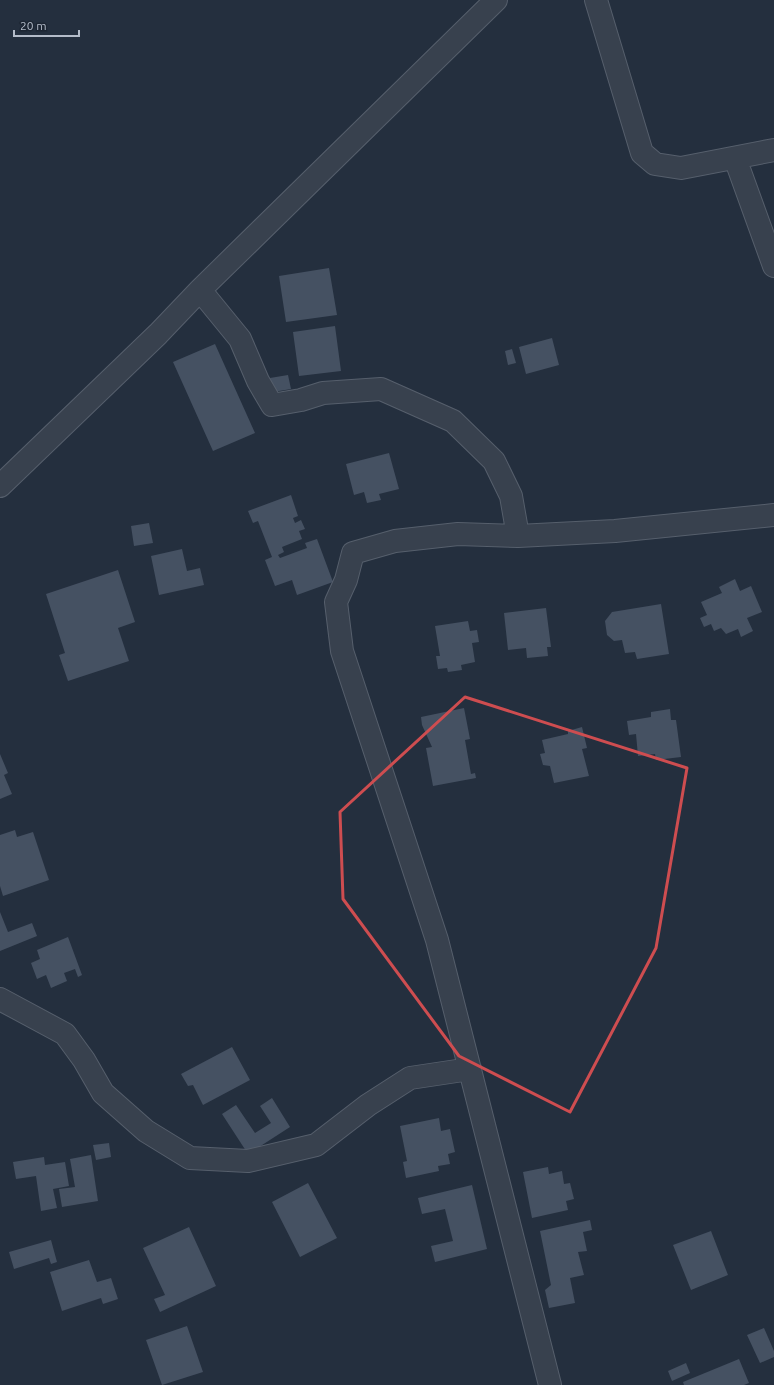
<svg xmlns="http://www.w3.org/2000/svg" width="774" height="1385" font-family="Ubuntu,sans-serif">
  <style>
    .building { fill: #455162 }
    .lines { fill: none; stroke-linecap: round; stroke-linejoin: round }
    .minor-casing { stroke: #565f6c; stroke-width: 24 }
    .minor { stroke: #38414e; stroke-width: 22 }
    .marked { fill: none; stroke: #ce4d50; stroke-width: 3; stroke-linejoin: round }
  </style>
  <rect width="100%" height="100%" fill="#242f3e"/>
  <path class="building" d="M329,268L337,315L286,322L279,276Z
    M335,326L341,371L299,376L293,332Z
    M552,338L559,365L526,374L519,347Z
    M215,344L255,433L213,451L173,362Z
    M512,349L516,363L508,365L505,351Z
    M288,375L291,389L273,392L270,378Z
    M389,453L399,489L379,494L381,500L367,503L364,492L354,495L346,464Z
    M291,495L298,516L293,518L295,523L301,520L305,529L299,531L302,539L282,547L284,552L278,555L280,558L307,548L305,543L317,539L333,582L297,595L292,580L275,586L265,560L272,557L258,521L253,523L248,511Z
    M149,523L153,543L134,546L131,526Z
    M182,549L187,571L200,568L204,585L159,595L151,556Z
    M118,570L135,622L118,628L129,661L68,681L59,655L65,653L46,594Z
    M735,579L740,591L751,586L762,612L747,618L753,631L741,637L738,629L726,634L721,628L714,631L711,624L704,627L700,618L707,615L701,602L722,593L719,587Z
    M661,604L669,654L637,659L635,652L625,653L622,640L614,641L607,635L605,621L612,612Z
    M546,608L551,647H547L548,656L527,658L526,648L508,650L504,613Z
    M468,621L470,631L477,630L479,642L472,643L475,662L461,665L462,670L448,672L447,668L438,669L436,656H440L435,626Z
    M464,708L470,739L465,740L471,774L475,773L476,778L433,786L426,748L432,747L422,725L421,717Z
    M670,709L671,720H676L681,757L656,760L655,754L638,756L636,734L629,735L627,721L651,717V712Z
    M582,727L587,748L582,749L589,776L554,783L550,766L543,765L540,754L545,753L542,740L568,734V731Z
    M0,754L8,773L4,775L12,794L0,799Z
    M15,830L17,837L33,832L49,880L3,896L0,886V835Z
    M0,912L8,932L32,923L37,936L0,951Z
    M68,937L82,975L78,977L75,969L64,973L67,981L51,988L46,975L37,979L31,963L40,959L37,950Z
    M232,1047L250,1080L203,1105L193,1085L188,1086L181,1074Z
    M272,1098L290,1127L248,1154L222,1114L236,1105L255,1133L271,1123L260,1106Z
    M439,1118L441,1131L450,1129L455,1152L448,1154L450,1164L438,1166L439,1171L406,1178L403,1162L407,1161L400,1126Z
    M109,1143L111,1157L96,1160L93,1145Z
    M91,1155L98,1201L62,1207L59,1189L75,1187L70,1159Z
    M44,1157L45,1165L65,1162L69,1186L53,1189L57,1208L41,1211L36,1176L16,1179L13,1162Z
    M548,1167L549,1174L562,1171L564,1184L570,1183L574,1199L566,1201L568,1210L532,1218L523,1172Z
    M308,1183L337,1238L300,1257L272,1202Z
    M472,1185L487,1249L435,1262L431,1246L453,1241L445,1209L422,1214L418,1198Z
    M590,1220L592,1230L583,1232L587,1251L578,1252L584,1275L570,1278L575,1303L549,1308L545,1290L551,1285L540,1231Z
    M189,1227L216,1286L160,1312L154,1299L165,1295L143,1248Z
    M711,1231L728,1275L691,1290L673,1245Z
    M51,1240L57,1262L51,1264L49,1258L14,1269L9,1252Z
    M89,1260L97,1282L111,1278L118,1299L103,1304L101,1298L62,1311L50,1272Z
    M187,1326L203,1372L162,1385L146,1340Z
    M764,1328L774,1351V1357L760,1363L747,1335Z
    M739,1359L749,1383L744,1385H684L683,1382Z
    M686,1363L690,1373L672,1381L668,1371Z"/>
  <g class="lines">
    <defs>
      <path id="minor" d="M596,0L642,153L655,164L681,168L774,150
        M735,158L774,266
        M200,290L240,339L258,381L272,405L301,400L323,393L381,389L453,421L494,461L511,496L518,536
        M0,486L158,334L200,290L496,0
        M0,999L65,1034L84,1060L103,1093L146,1131L190,1158L248,1161L316,1145L368,1105L410,1078L470,1069
        M550,1385L437,940L342,651L336,602L346,580L353,553L395,541L458,534L518,536L615,531L774,515"/>
    </defs>
    <use href="#minor" class="minor-casing"/>
    <use href="#minor" class="minor"/>
  </g>
  <path class="marked" d="M465,697L687,768L656,948L570,1112L459,1056L343,899L340,812Z"/>
  <path d="M14 30v6h65v-6" fill="none" stroke="#b4bcc9" stroke-width="2"/>
  <text x="20" y="30" font-size="12" fill="#b4bcc9" stroke="#1d2633" stroke-width="3" paint-order="stroke">20 m</text>
</svg>
